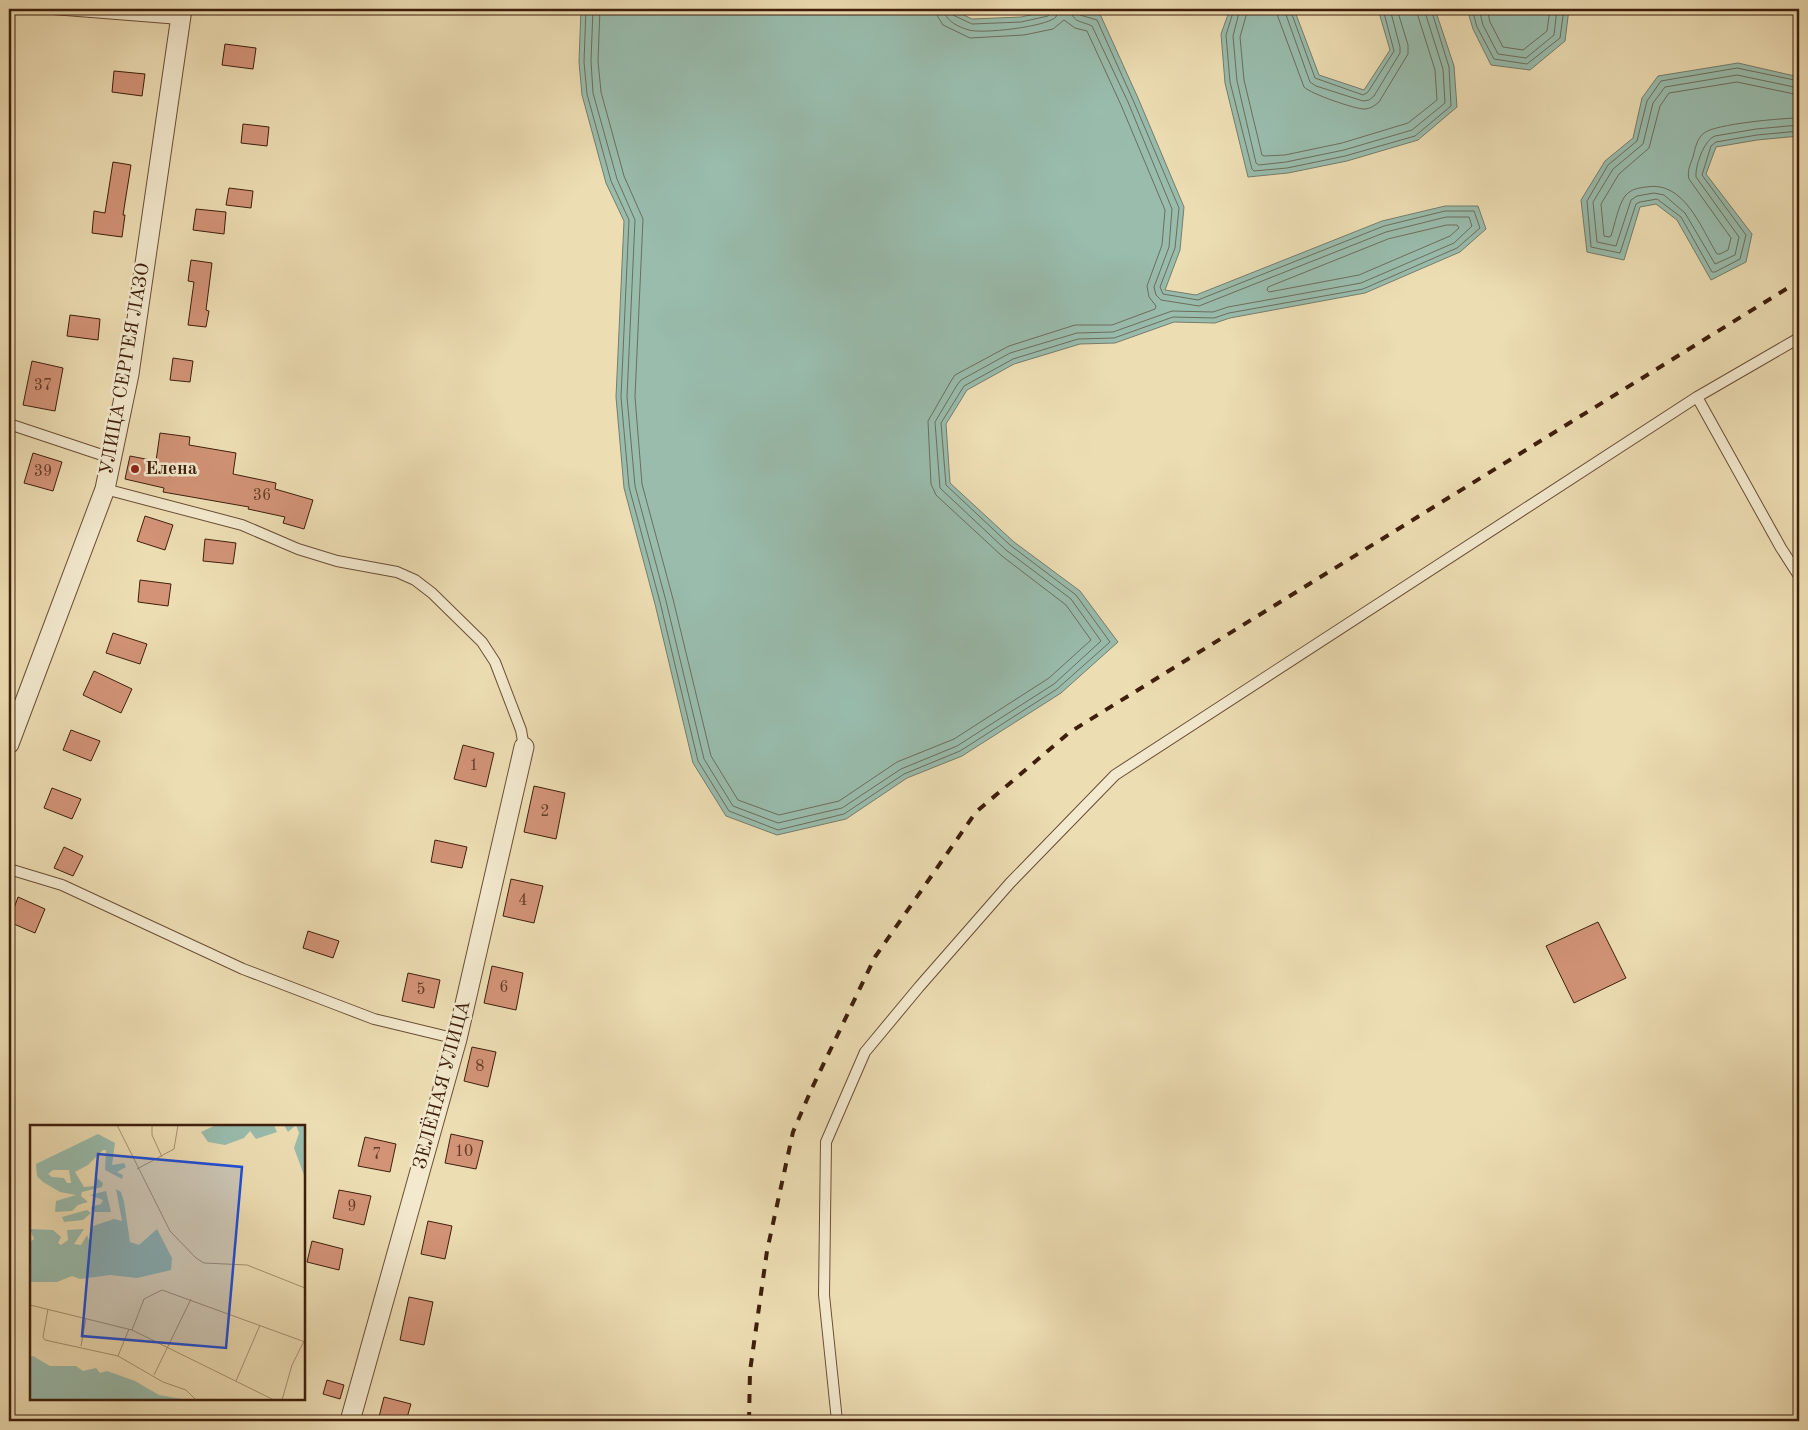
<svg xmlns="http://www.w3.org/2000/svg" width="1808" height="1430" font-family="'Old Standard TT',serif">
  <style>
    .water { fill: #99bcad; stroke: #757d6c }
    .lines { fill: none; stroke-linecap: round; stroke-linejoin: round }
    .shore { stroke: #6c6e5c; stroke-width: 1 }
    .building { fill: #d29377; stroke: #3e1f0b }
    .lane-casing { stroke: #6a4e35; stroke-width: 12 }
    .street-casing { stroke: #6a4e35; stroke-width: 21 }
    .lane { stroke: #f3e9ce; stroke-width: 10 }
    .street { stroke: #f3e9ce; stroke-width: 19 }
    .rail { stroke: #3e1f0b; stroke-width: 4; stroke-dasharray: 9 9; stroke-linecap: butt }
    .poi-dot { fill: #8f2418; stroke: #f3e9ce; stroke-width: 2 }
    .labels { text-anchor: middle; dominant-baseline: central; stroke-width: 5; stroke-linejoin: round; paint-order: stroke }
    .number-label { font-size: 16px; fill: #633c26 }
    .street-label { font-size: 19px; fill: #3e1f0b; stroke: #f3e9ce }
    .poi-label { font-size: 19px; font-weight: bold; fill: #3e1f0b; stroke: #f3e9ce; text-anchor: start }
    .inset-road { fill: none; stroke: #a79170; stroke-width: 1 }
    .view { fill: #1d4ed8; fill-opacity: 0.15; stroke: #1d4ed8; stroke-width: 2.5 }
    .inset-edge { fill: none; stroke: #3e1f0b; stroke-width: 2.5 }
  </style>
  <rect width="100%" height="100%" fill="#edddb3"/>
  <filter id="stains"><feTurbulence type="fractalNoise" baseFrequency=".004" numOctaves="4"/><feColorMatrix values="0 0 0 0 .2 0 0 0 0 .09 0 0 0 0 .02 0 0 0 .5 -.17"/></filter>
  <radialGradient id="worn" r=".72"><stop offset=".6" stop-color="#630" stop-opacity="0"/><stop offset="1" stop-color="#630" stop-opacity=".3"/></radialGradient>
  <path class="water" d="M581,9H951L972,19L1021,17L1057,9H1070L1100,14L1138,98L1184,207L1180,250L1165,290L1196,295L1382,221L1445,206H1478L1486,229L1460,252L1365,293L1230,318L1215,323L1174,322L1115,343L1080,344L1014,364L967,390L946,424L950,483L1014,542L1080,591L1118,642L1061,693L962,756L907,778L846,819L777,835L726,816L693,763L655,604L624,488L616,397L624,221L606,183L582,95L579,62Z
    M1230,9H1294L1319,75L1364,90L1390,50L1378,9H1435L1454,66L1457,107L1418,140L1347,161L1288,173L1248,177L1225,83L1221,34Z
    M1467,9H1569L1565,41L1530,70L1491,65L1473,29Z
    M1738,63L1799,77V136L1757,140L1716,147L1706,174L1752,234L1746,262L1711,280L1677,220L1656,204L1640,207L1624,260L1587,252L1581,200L1605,161L1633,138L1642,98L1658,76Z"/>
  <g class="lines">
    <path class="shore" d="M586,9L584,62L587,94L611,181L629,220L621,397L629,487L660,602L698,761L729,811L778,830L844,814L904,774L960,751L1057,689L1110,642L1076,595L1010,545L946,485L941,423L964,386L1013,359L1078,339L1114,338L1173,317L1214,318L1229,313L1363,289L1457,248L1480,228L1474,211H1445L1384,226L1198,300L1163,294L1160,287L1175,248L1179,208L1133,100L1097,20L1080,15L1077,9
      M593,9L591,61L593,93L617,179L635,220L627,397L635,486L666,601L704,759L733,806L778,823L842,808L901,769L957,746L1054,684L1101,641L1071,599L1006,550L940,488L935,422L957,385L961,380L1010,353L1077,333L1113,332L1172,311L1213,312L1228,307L1361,283L1454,243L1472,226L1469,217H1446L1386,232L1199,306L1161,300L1156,295L1154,287L1169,247L1172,209L1128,102L1092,26C1082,21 1072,23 1071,9
      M600,9L598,61L601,92L624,176L643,219L635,397L642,484L673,599L711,756L738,800L779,815L839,801L897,762L954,739L1049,678L1091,640L1066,605L1002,556L936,495L931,484L928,421L951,381L955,375L1009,346L1075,325H1112L1155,309L1156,306L1149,297L1147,286L1162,245L1165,210L1121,105L1087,31L1075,28L1064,20L1053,29L1024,35L970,38L943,25L938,17L936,9
      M944,9C944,20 958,27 969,30C982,34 1046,27 1056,17L1058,9
      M950,9L953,15L972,24L1021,22L1048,16L1051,13L1052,9
      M1234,9L1226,35L1230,82L1252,169L1254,171L1287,168L1345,156L1415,136L1451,106L1449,67L1431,9
      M1240,9L1233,36L1237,81L1256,163L1259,165L1286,162L1344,150L1412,130L1445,103L1443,69L1424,9
      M1248,9L1240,37L1244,80L1262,155L1264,156L1285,155L1342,143L1408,123L1437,100L1435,70L1418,16L1417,9
      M1276,9L1278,17L1304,87C1311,94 1355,109 1364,109C1370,109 1374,106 1379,102L1408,54V45L1397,9
      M1284,9L1310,82L1316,86L1363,101L1369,100L1374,96L1400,53V47L1390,9
      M1290,9L1315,78L1363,95L1368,92L1394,51L1383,9
      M1472,9L1477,27L1494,59L1527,64L1560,38L1564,9
      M1479,9L1483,25L1498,54L1526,58L1554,35L1557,9
      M1487,9L1490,22L1503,47L1523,50L1547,31L1550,9
      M1799,81L1737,68L1661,81L1647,101L1637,141L1608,165L1587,201L1591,247L1620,253L1636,204L1640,202L1657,199L1681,217L1712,272H1715L1740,259L1746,235L1702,175L1711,146L1716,142L1757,135L1799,131
      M1799,88L1737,75L1665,87L1653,103L1643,144L1613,169L1593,202L1597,242L1616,246L1631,200L1637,196L1654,193L1664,195L1685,213L1715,264L1735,255L1739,237L1696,177C1695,166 1704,140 1715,136L1756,129L1799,125
      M1799,95L1737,82L1669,93L1660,106L1649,148L1619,174L1601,204L1604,236L1609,237L1611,236C1615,224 1618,206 1625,196C1631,189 1638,188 1646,187C1684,180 1701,228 1717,254H1720L1728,250L1731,238L1689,179C1687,171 1690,165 1693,157C1695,149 1697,138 1704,133C1715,124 1782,118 1799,118
      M1447,225H1457L1459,228L1450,236L1359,275L1269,292L1267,290L1268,287L1388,239Z"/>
  </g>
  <path class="building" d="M225,44L256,48L253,69L222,65Z
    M114,71L145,74L142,96L112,92Z
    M243,124L269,127L267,146L241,143Z
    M113,162L131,165L123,215H125L122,237L92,233L94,211L105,213Z
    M229,188L253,191L251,208L226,205Z
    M196,209L226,212L224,234L193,230Z
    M191,260L212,263L206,310L209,311L206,327L188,325L194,282L188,281Z
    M70,315L100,319L98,340L67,336Z
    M173,358L193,361L190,382L170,380Z
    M32,361L63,368L55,411L23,405Z
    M160,433L190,437L189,445L236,453L233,474L276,483L275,489L313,500L304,529L283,523L285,517L248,509L249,507L163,492L164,488L125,479L130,456L156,461Z
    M33,453L62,462L53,491L24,483Z
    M145,516L173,525L165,550L137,541Z
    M205,539L236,543L233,564L203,561Z
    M140,580L171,584L168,606L138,602Z
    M113,633L147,644L140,664L106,653Z
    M94,671L132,689L121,713L83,695Z
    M71,730L100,741L91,761L63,750Z
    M463,745L494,753L486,787L454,779Z
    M534,786L565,793L556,839L524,832Z
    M52,788L81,799L72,819L44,808Z
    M435,840L467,847L462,868L431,862Z
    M64,847L83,856L73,876L54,868Z
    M511,879L543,886L534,923L503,916Z
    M18,897L45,909L35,933L9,922Z
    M1598,922L1626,978L1574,1003L1546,946Z
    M308,931L339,941L333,958L303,948Z
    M492,966L523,973L516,1010L484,1003Z
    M408,973L440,980L434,1008L402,1001Z
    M472,1047L496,1052L488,1087L464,1081Z
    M451,1134L483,1141L476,1169L445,1163Z
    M365,1137L396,1144L390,1172L358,1166Z
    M339,1190L371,1196L364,1225L333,1218Z
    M428,1221L452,1226L445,1259L421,1254Z
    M312,1241L343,1249L339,1270L307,1262Z
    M409,1297L433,1302L424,1345L400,1340Z
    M327,1380L344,1385L340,1399L323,1394Z
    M384,1397L411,1404L406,1421H378Z"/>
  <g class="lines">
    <defs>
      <path id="lane" d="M53,9L180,19
        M1697,397L1781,548L1799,576
        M9,424L111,458
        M105,489L242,525L298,549L337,561L397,572L415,580L432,593L482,642L495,662L521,730L524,747
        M9,869L62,885L243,969L340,1006L374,1019L457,1039
        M837,1421L824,1295L826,1142L865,1052L919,987L1010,883L1115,775L1697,397L1799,338"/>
      <path id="street" d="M9,744L105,489L129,374L182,9
        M350,1421L457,1039L524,747"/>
    </defs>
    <use href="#lane" class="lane-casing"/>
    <use href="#street" class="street-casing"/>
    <use href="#lane" class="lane"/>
    <use href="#street" class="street"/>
    <path class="rail" d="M749,1421L750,1371L767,1251L793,1132L812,1088L875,957L976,812L1070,732L1799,281"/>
  </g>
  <circle class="poi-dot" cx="135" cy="469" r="5"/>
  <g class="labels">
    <g class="number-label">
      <text x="43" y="386">37</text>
      <text x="43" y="472">39</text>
      <text x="262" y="496">36</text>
      <text x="474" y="766">1</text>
      <text x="545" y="812">2</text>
      <text x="523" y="901">4</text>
      <text x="504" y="988">6</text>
      <text x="421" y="990">5</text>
      <text x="480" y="1067">8</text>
      <text x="464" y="1152">10</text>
      <text x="377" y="1155">7</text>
      <text x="352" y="1207">9</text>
    </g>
    <g class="street-label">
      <text transform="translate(126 369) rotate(-80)">УЛИЦА СЕРГЕЯ ЛАЗО</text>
      <text transform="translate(443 1085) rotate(-75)">ЗЕЛЁНАЯ УЛИЦА</text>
    </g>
    <g class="poi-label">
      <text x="145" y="469">Елена</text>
    </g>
  </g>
  <g transform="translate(30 1125)">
    <rect width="275" height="275" fill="#edddb3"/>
    <path d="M186,0H244L247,7L226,14L220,6L214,13L195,20L178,17L171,7ZM254,0H275V53L264,23L269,8L266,0L258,7ZM68,9L85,18L82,40L94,38L96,42L87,47L93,50L92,54L75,45L76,25H73L58,40L45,47L54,62L65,61L67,53L73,58L72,62L52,67L51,71L58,77L48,80L42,86L25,87L26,76L46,70L30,67L13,57L7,51L6,39ZM23,45H39L41,58H37L34,53L22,52L18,49ZM86,64L91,67L94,77L100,117L109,120L127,104L142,133L141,145L107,153L80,150L50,154L42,151L27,157H0V117L4,114L0,104L23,105L31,112L28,118L31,120L38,115L37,105L54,104L44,119L51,120L57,110L60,118L63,101L84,94L92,96ZM76,66L81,87H62L61,82L71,79L73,75L60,70ZM57,85L61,88L53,95L34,97L32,92ZM3,231L20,241H46L53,246L66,243L70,248L77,246L105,256L129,270L158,275H0V232Z" fill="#99bcad" fill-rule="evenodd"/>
    <path class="inset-road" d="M87,0L140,106L166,133L174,138L217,140L275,163M122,0V10L132,32M107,44L144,24L148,0M0,180L102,205L244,275M18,184L13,212L15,215L88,231L133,257L156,265L165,274M102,205L114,174L132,165L275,217M51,221L56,193M88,231L99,204M124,250L161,174M206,256L230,200M252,275L262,240L274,216"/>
    <path class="view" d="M68,29L212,42L196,223L52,211Z"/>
    <rect width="275" height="275" class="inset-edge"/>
  </g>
  <rect width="1808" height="1430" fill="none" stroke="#edddb3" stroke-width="30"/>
  <rect x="10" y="10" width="1788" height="1410" fill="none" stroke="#3e1f0b" stroke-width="2.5"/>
  <rect x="15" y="15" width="1778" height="1400" fill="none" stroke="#3e1f0b"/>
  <rect width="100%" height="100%" filter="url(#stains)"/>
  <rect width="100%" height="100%" fill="url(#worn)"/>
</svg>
